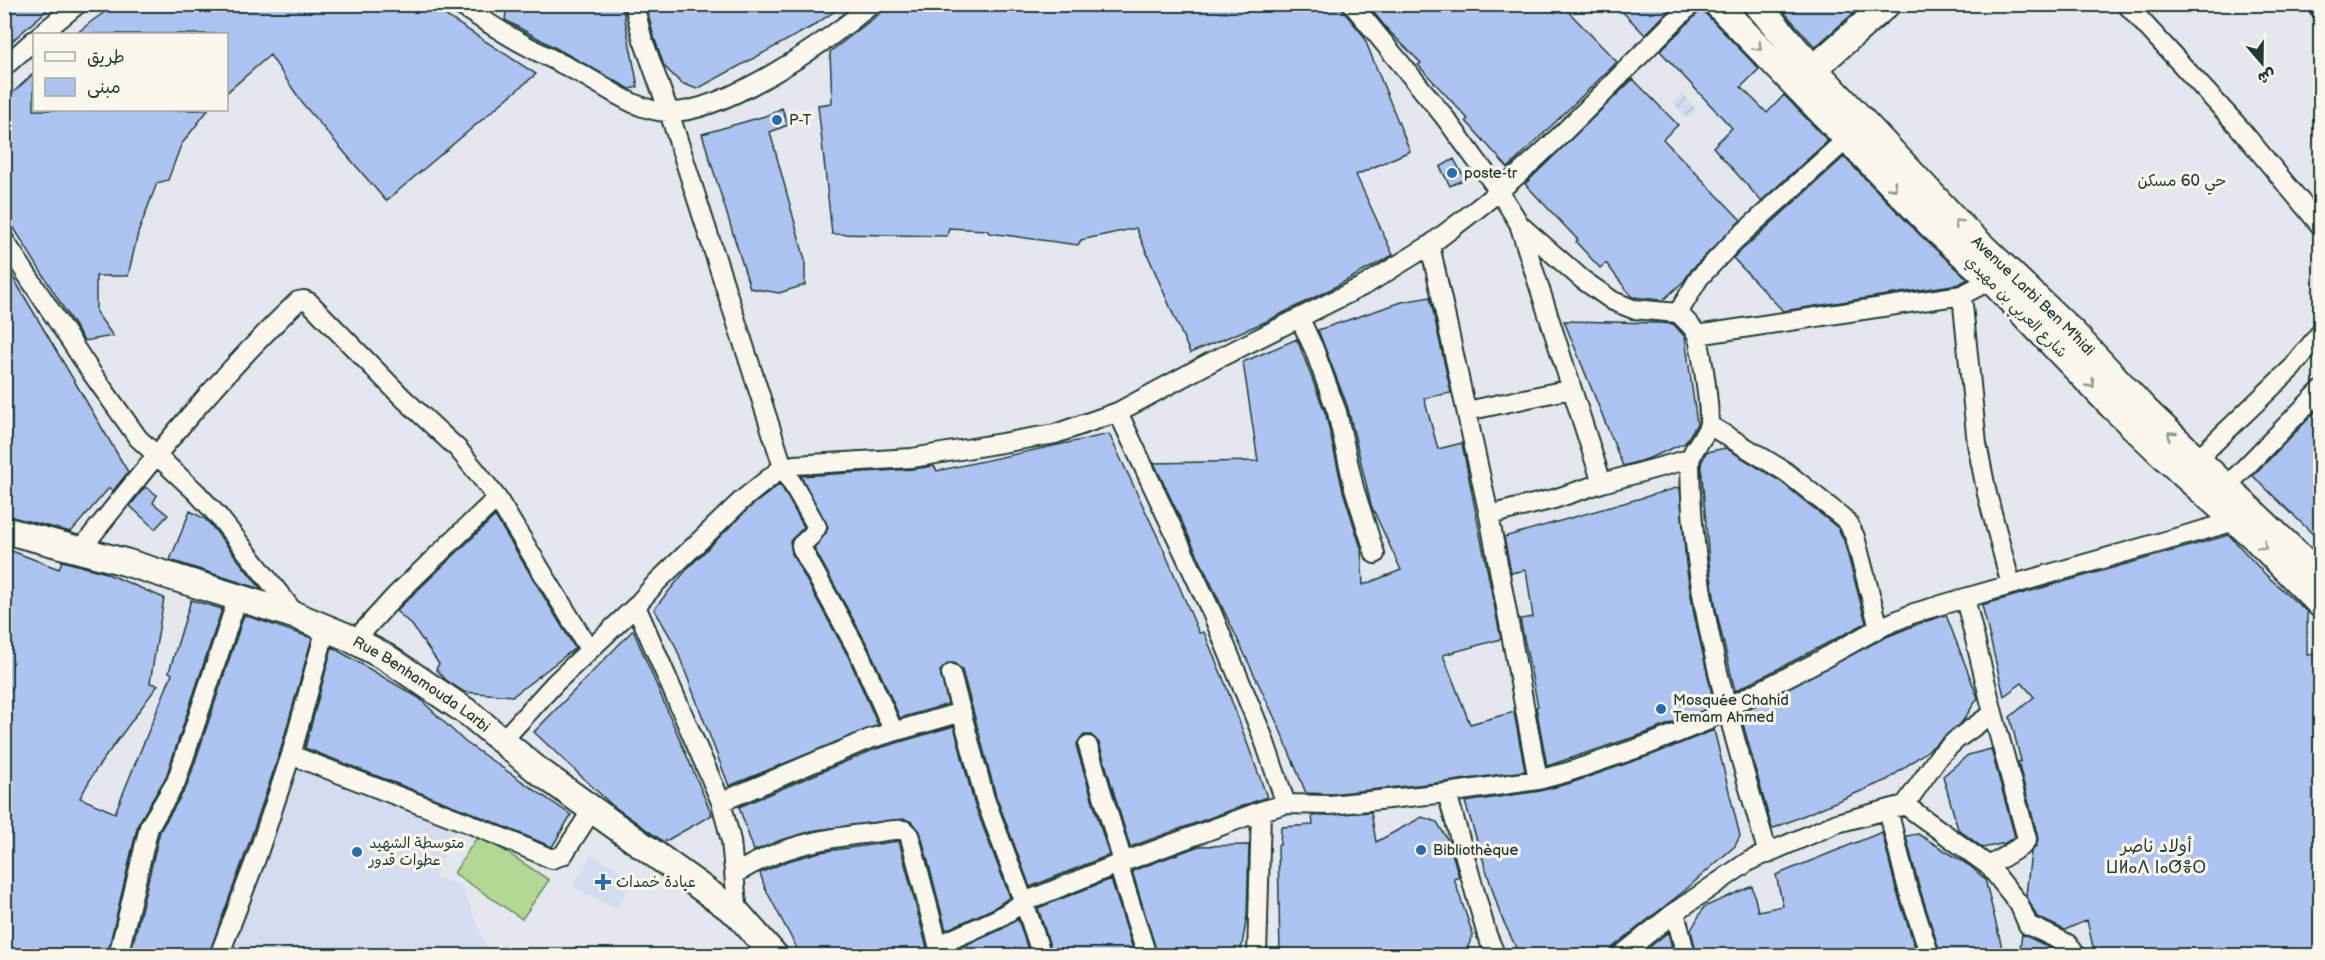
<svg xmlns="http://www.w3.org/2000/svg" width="2325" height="960" font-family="'Balsamiq Sans','Playpen Sans Arabic','Noto Sans Tifinagh',sans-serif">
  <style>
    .built { fill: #d4ddef }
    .industrial { fill: url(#industrial-furrows) }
    .garden { fill: #b3d893; stroke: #698a64; stroke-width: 1.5 }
    .building { fill: #adc4f2; stroke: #1f3d34; stroke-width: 1.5 }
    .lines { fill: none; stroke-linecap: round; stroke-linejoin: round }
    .street-casing { stroke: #1f3d34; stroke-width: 22 }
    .secondary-casing { stroke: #1f3d34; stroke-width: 30 }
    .street { stroke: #fbf7ec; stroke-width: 18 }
    .secondary { stroke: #fbf7ec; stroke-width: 26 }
    .oneway { stroke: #8d9a90 }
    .poi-dot { fill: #1f6fb2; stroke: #fbf7ec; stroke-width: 2 }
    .labels { text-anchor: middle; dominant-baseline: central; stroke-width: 6; stroke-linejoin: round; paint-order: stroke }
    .poi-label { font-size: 15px; fill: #1f3d34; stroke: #fbf7ec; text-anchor: start }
    .street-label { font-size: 15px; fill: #1f3d34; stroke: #fbf7ec }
    .neighbourhood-label { font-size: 16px; fill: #1f3d34; stroke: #fbf7ec }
    .quarter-label { font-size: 18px; fill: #1f3d34; stroke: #fbf7ec }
  </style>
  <defs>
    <pattern id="industrial-furrows" width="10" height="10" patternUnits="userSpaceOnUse" patternTransform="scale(1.5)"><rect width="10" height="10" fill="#d4ddef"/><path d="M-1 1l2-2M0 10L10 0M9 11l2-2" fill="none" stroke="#b6bfce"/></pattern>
  </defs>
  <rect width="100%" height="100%" fill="#e4e8ee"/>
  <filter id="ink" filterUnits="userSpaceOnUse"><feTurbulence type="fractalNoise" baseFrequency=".0167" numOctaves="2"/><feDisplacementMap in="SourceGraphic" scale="12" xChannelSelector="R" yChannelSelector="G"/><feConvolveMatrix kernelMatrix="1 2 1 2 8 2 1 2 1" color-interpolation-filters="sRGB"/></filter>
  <g filter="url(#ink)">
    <path class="built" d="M298,766L458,827L434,877L461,885L490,955L231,956Z
      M591,854L634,878L616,910L573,887Z"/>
    <path class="industrial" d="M1683,93L1697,110L1687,120L1673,103Z"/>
    <path class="garden" d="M479,834L549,880L522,919L454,873Z"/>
    <path class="building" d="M4,4H54L4,48Z
      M116,4H428L536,74L386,201L303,104L270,55L226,93V34H76L92,21Z
      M507,4H622L638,87L630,89L505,20Z
      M646,4H845L813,26L697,89L681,83L664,66L653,34Z
      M892,4H1341L1343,11L1363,35L1410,151L1356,175L1393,255L1331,289L1265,322L1190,353L1136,228L1081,240L1078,245L989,233L987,230L949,228L947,236L832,234L818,105L832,103L830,52Z
      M1367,4H1561L1617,62L1508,168L1466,121L1468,119L1418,65L1421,63L1387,29Z
      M1615,4H1675L1645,35Z
      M1777,4H1864L1815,47Z
      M1703,8L1706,14L1759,69L1741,87L1767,113L1784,95L1828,141L1761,201L1713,147L1732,128L1660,51Z
      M34,73V110H208L181,145L168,180L157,183L138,233L128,276H96V312L113,336L84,341L4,212V101Z
      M1633,79L1678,125L1663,139L1741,220L1691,270L1684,281L1663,300L1632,297L1606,263L1600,268L1576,242L1578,240L1525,184Z
      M782,108L788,125L770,132L805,260V285L779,293L750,288L702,134L765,116Z
      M1844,157L1920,235L1968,279L1959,284L1783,311L1733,258Z
      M1454,159L1465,179L1450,186L1440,167Z
      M4,262L128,472L113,491L109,488L71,532L4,515Z
      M1430,297L1451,393L1424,398L1438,449L1462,443L1501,639L1443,655L1470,724L1514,712L1525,771L1446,782L1330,794L1306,793L1278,725L1154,463L1258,461L1243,362L1297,339L1326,415L1343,491L1361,548L1363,585L1401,570L1371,505L1348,408L1318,330L1402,302Z
      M1564,321L1659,323L1673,324L1677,328L1685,337L1697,424L1685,443L1647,459L1623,466Z
      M2320,407V541L2253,476Z
      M1109,434L1163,548L1199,633L1204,632L1225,683L1267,797L1130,847L1099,743L1091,735H1084L1077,743V749L1109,855L1030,887L996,796L962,670L954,663H949L940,671L948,704L900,718L869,648L814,548L826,533L828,527L801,476L913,469L934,466L937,471Z
      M1726,448L1780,481L1838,528L1844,541L1866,623L1735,691L1716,610L1709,562L1701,464L1706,452Z
      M780,484L804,527L790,541L792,554L849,658L878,725L729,786L675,645L654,609L688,568L749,508Z
      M145,487L157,495L153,503L168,515L155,529L130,506Z
      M1680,487L1686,565L1694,614L1712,694L1708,695L1710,706L1702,711L1646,733L1547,766L1536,707L1538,706L1520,619L1533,617L1526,570L1511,573L1504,537Z
      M190,511L205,519L210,524L261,589L170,560Z
      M495,516L575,648L513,696L464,692L447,681L436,669L439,664L412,625L396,611Z
      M2229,535L2264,573L2307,612V655L2320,654V956H2095L2087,920L2065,930L2037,917L2026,895L2031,852L2037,845L2038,837L2018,762L2021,761L2010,717L2034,697L2022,683L2004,696L1982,605Z
      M4,548L59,569L62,561L103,572L164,598L150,683L158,685L95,771L80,798L115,813L172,674L169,672L191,600L222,609L166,777L138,824L107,956H4Z
      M244,615L312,638L280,752L246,852L208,956H130L160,831L187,786Z
      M1946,615L1978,698L1962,722L1930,749L1887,780L1772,829L1740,713L1884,638L1918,624Z
      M633,630L712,815L664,842L612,805L534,732Z
      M332,647L419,698L465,742L571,815L552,847L472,813L305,748Z
      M954,726L974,803L1010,897L992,909L946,930L920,831L912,822L905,819L816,830L781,840L754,851L739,807L873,750Z
      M1714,730L1740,836L1735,846L1684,891L1613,947L1609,956H1520L1500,914L1465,802L1540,791L1571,783L1654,754Z
      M1991,749L2015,837L2005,843L1983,848L1958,829L1943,776L1968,755Z
      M1371,812L1376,842L1422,817L1437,822L1449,842L1459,877L1454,879L1473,935L1466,951L1448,956H1280L1278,845H1280L1281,827L1313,825L1312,816Z
      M1882,832L1896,889L1918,956H1697L1691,930L1704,907L1752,886L1758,911L1783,906L1776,875Z
      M1918,834L1970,866L1985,879L2004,956H1941L1918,883L1906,836Z
      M899,841L929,956H801L765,888L760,873L788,861L820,852Z
      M1249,845L1247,916L1240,956H1158L1132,871L1199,846Z
      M1111,879L1135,956H1053L1038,908Z
      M1018,919L1030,956H952V952L1002,929Z
      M1668,932L1674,956H1639Z
      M2022,934L2061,953L2063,956H2019Z"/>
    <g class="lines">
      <defs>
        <path id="street" d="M458,4C477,16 497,29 516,40C539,53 563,64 585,76C612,91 637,111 668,112C724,114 830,40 872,4
          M1352,4L1443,115L1499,191L1520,225L1583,280L1613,301L1633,309L1678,313C1684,319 1691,325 1696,333C1701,344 1712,417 1708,427C1704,438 1690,451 1690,463C1691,598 1731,726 1768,854
          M2126,4L2237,125L2320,225
          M2316,4L2320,9
          M41,34L78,4
          M4,67L34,40
          M1520,227L1602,483
          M4,240L91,372L138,438L196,492L219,517L297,616
          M1962,295L1977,444L1987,494L2011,585
          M1678,313L1699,278L1734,241L1847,139
          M1300,319L1314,349L1337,412L1354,488L1375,554
          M1697,335L1962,295L1999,276
          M1467,411L1571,389
          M1118,412L1212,613L1263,737L1286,804
          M1709,425L1786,472L1847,521L1855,537L1879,628
          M2190,466L2292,368L2320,333
          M2226,487L2320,391
          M1489,515L1430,245C1453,227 1477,210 1499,191C1567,134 1627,66 1692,4
          M81,549C150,462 217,378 298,301L304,300L309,302L402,397L458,449L477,472L497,498L589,649
          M636,606L721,802L731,841L738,914
          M355,640L395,596L497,498
          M893,730L859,653L802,549L801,545L811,536L817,527L783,467L794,465L912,458L1055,434L1118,412L1211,362L1367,284L1430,245
          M502,741L555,683L636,606L657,582L742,500L783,467L669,112L642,37L634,4
          M1088,746L1123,862
          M291,755L468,823L552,859L563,855L592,810
          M1538,780L1489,515L1554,499L1602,483L1689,459
          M1447,793L1487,935L1496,956
          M721,802L869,739L962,712
          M1905,805L1989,866L2019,904L2028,925L2068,944L2077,956
          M1888,810L1907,886L1930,956
          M1118,864L1147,956
          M1989,866L2023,845L2027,839L1993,713
          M735,874C778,847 822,838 871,833C882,832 893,829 904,830L909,835L911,841L941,956
          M1675,912L1686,956
          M939,945L997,919L1024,902L985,799L951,674
          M118,956L149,827L176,782L238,597
          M219,956L257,856L291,755L326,628
          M1042,956L1024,902L1118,864L1261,811
          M1257,956L1261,811L1286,804L1330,805L1447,793L1538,780L1568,772L1650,744L1707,721L1726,708L1821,660L1879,628L1914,613L1965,598
          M1620,956L1675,912L1749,861L1837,823L1905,805L1939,756L1957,739L1993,713L1965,598L2246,518"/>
        <g id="secondary">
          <path d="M1717,4L1931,225L1992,281L2111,405L2183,474L2254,537L2320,604"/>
          <path id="s1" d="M1757,4L1798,52L1963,228L2071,331L2146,411L2320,576"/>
          <path d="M1802,79L1887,4"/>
          <path id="s2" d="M4,530L125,562L297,616L350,638L387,658L470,714L536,769L738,914L775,956"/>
        </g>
      </defs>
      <use href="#street" class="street-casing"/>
      <use href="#secondary" class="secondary-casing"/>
      <use href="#street" class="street"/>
      <use href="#secondary" class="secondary"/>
    </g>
    <defs><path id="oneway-chevron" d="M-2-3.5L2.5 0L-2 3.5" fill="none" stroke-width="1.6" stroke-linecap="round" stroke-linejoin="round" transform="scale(1.5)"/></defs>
    <g class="oneway">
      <use href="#oneway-chevron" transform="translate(1758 47) rotate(46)"/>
      <use href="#oneway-chevron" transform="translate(1893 187) rotate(46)"/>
      <use href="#oneway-chevron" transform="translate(1958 223) rotate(-135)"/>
      <use href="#oneway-chevron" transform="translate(2091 384) rotate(46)"/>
      <use href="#oneway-chevron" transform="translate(2171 435) rotate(-136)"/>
      <use href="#oneway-chevron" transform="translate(2263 546) rotate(45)"/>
    </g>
  </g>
  <g class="poi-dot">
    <circle cx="777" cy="120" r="6"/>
    <circle cx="1452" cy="173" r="6"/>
    <circle cx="1661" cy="709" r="6"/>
    <circle cx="1421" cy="850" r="6"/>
    <circle cx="357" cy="852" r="6"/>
    <path d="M600 873h6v6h6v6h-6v6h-6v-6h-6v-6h6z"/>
  </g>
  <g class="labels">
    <g class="poi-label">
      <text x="789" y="120">P-T</text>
      <text x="1464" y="173">poste-tr</text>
      <text x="1673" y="700">Mosquée Chahid<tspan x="1673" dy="17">Temam Ahmed</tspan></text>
      <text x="369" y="843">متوسطة الشهيد<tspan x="369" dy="17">عطوات قدور</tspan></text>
      <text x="1433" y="850">Bibliothèque</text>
      <text x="616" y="882">عيادة خمدات</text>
    </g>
    <g class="street-label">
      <text stroke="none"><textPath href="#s1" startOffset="402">Avenue Larbi Ben M'hidi</textPath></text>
      <text transform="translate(2016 307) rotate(45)">شارع العربي بن مهيدي</text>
      <text stroke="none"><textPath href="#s2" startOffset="448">Rue Benhamouda Larbi</textPath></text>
    </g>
    <g class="neighbourhood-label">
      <text x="2182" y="181">حي 60 مسكن</text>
    </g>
    <g class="quarter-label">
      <text x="2156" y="846">أولاد ناصر<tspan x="2156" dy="21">ⵡⵍⴰⴷ ⵏⴰⵚⴻⵔ</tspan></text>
    </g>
  </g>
  <rect width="2325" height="960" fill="none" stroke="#fbf7ec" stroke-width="24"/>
  <rect x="12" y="12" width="2301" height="936" fill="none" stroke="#1f3d34" stroke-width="2" filter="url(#ink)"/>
  <rect x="33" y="33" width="195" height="78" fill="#fbf7ec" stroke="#a3ada2" stroke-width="1.5"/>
  <rect x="45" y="52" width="30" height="9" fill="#fbf7ec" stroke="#a3ada2" stroke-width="1.5"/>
  <text x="87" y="63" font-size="18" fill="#1f3d34">طريق</text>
  <rect x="45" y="78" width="30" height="18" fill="#adc4f2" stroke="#a3ada2" stroke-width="1.5"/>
  <text x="87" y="93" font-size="18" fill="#1f3d34">مبنى</text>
  <g transform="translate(2262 63) rotate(160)" stroke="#fbf7ec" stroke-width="4.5" paint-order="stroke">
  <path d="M0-4.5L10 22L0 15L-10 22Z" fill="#1f3d34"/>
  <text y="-9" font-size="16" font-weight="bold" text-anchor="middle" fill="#1f3d34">ش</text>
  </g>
</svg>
